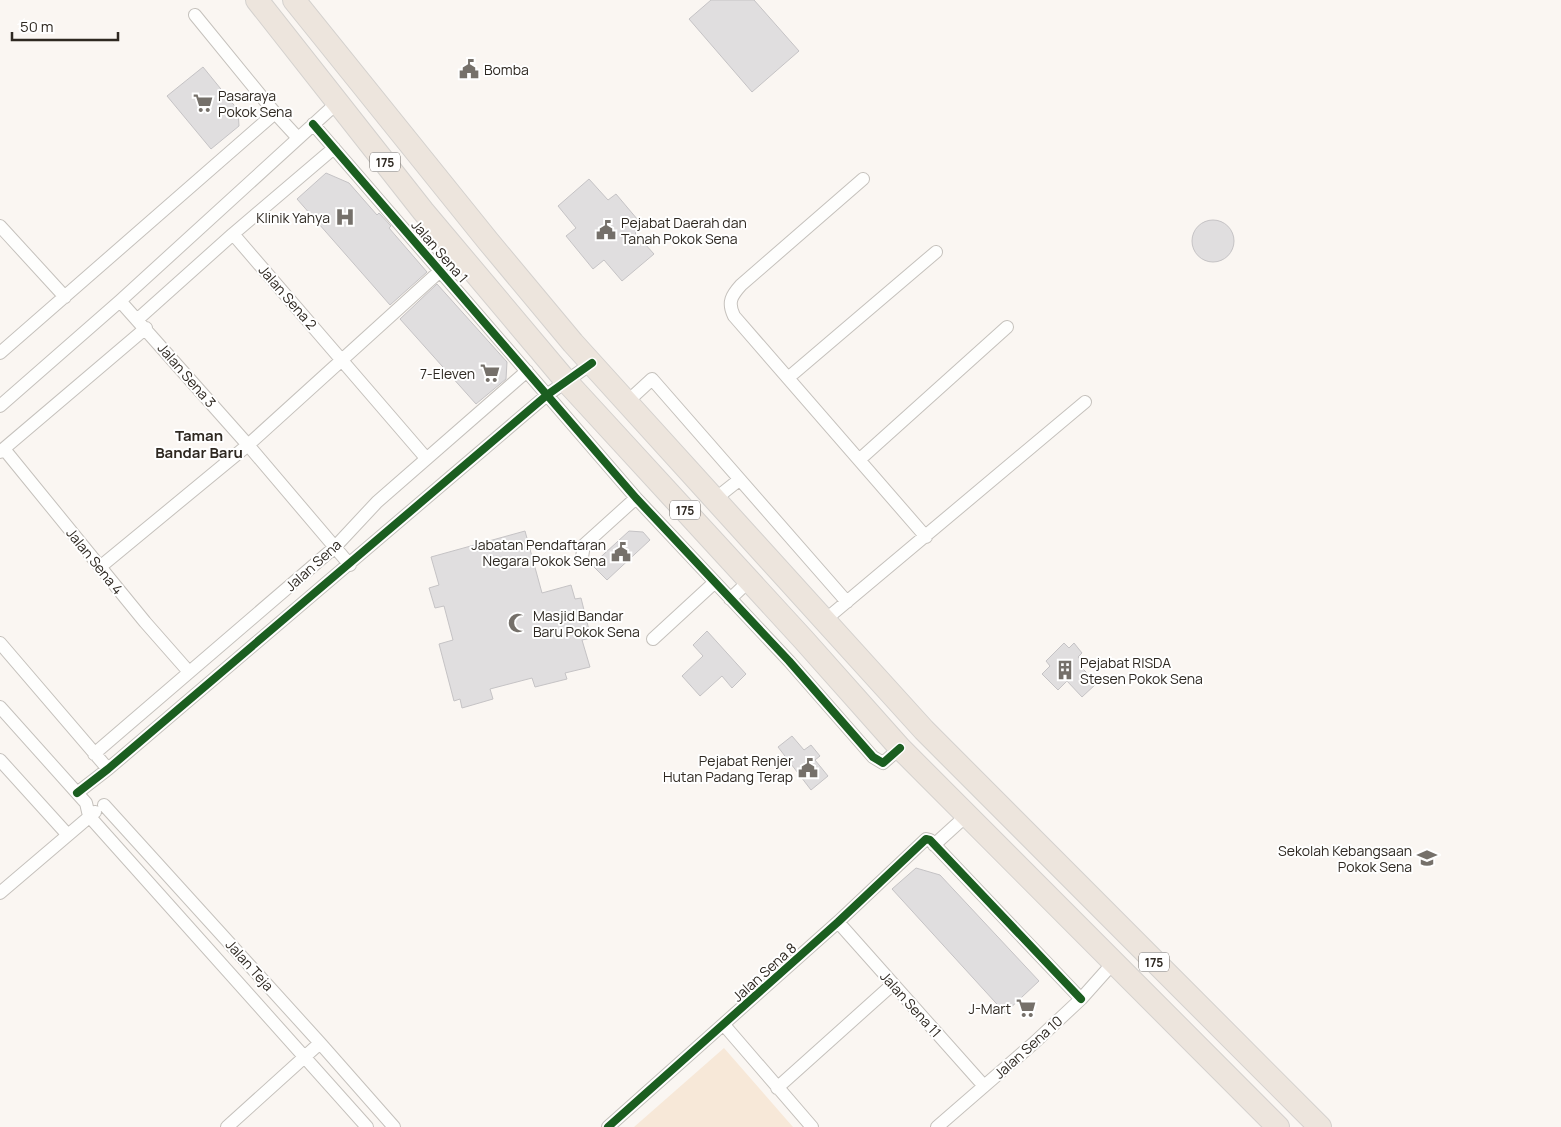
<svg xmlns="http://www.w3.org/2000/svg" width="1561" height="1127" font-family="Manrope,sans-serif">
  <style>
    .green { fill: #f7e8d8 }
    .building { fill: #e0dedf; stroke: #c5c3c5 }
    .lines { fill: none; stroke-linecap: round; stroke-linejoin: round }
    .street-casing { stroke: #c5c1bc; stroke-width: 14 }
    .highway-casing { stroke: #d4d1ce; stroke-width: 24 }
    .street { stroke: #fefefd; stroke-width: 12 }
    .highway { stroke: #ede5dd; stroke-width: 22 }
    .cycleway-casing { stroke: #fff; stroke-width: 11 }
    .cycleway { stroke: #1b5e20; stroke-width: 8 }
    .labels { text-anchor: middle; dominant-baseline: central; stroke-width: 4; stroke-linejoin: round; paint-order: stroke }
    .shield { fill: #fff; stroke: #6d6864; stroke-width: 1 }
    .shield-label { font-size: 12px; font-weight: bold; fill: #2e2821 }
    .poi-label { font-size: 14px; fill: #2e2821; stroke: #fff; text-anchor: end }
    .street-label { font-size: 14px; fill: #2e2821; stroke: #fff }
    .neighbourhood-label { font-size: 15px; font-weight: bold; fill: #2e2821; stroke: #fff }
  </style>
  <rect width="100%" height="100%" fill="#faf6f2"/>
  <path class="green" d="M724,1048L793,1127H634Z"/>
  <path class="building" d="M711,0H754L799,51L752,92L689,19Z
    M203,67L238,110L239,126L211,149L167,96Z
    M326,173L349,183L377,215L379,213L391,226L389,228L427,272L390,305L297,199Z
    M589,179L608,200L616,194L643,226L635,233L654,254L622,281L604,260L593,269L566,236L576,228L558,206Z
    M1192 241a21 21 0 1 1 42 0a21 21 0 1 1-42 0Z
    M437,284L507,362L506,379L476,404L400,319Z
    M525,531L542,593L571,585L575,599L581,598L591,638L582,640L590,667L565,673L567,679L535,687L532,678L490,689L493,699L462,708L460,699L454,701L439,644L453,640L444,606L435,608L429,588L439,585L431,557Z
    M629,531L643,532L650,540L607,580L592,565Z
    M707,631L746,674L732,688L722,676L700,696L682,676L703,656L693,645Z
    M1064,643L1069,648L1074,643L1082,653L1078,657L1084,664L1081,667L1097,683L1082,697L1067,681L1058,690L1042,674L1050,666L1046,661Z
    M792,736L804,750L811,745L820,756L815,760L828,776L811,790L778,747Z
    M916,868L940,875L1039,981L1005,1013L892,889Z"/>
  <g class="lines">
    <defs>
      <path id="street" d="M195,15L275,113L298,138
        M313,124L636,498L789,661L873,757L883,763L900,748
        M863,179L741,285C732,295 727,302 734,316L926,537
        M0,226L65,297
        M233,234L426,458
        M120,301L248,445L350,565
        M138,319L233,234L334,148
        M0,353L275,113
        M788,378L936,252
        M627,402L652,379L847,602
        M0,406L120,301L338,102
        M4,449L145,622L189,672
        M0,452L146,328
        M859,460L1007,327
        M715,499L739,480
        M582,557L584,545L636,498
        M100,567L248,445L440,271
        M730,599L749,581
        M825,620L1085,402
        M653,639L715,582
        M0,643L108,769
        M0,707L86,803L89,816L367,1127
        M94,754L335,547L377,502L527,371
        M0,760L67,834
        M77,793L108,769L547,395L592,363
        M104,805L320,1043L394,1127
        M934,845L967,815
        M0,893L95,812
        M838,922L984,1086
        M724,1025L812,1127
        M777,1088L893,984
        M227,1127L320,1043
        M608,1127L838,922L926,839L930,840L1081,999
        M937,1127L1035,1042L1081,999L1114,962"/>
      <path id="highway" d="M257,0L423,211L566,381L803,639L900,748L1278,1127
        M294,0L488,241L573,343L924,730L1320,1127"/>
    </defs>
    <use href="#street" class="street-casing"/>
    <use href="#highway" class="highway-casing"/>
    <use href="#street" class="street"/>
    <use href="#highway" class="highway"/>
    <defs>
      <path id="cycleway" d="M313,124L636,498L789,661L873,757L883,763L900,748
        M77,793L108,769L547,395L592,363
        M608,1127L838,922L926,839L930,840L1081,999"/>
    </defs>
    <use href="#cycleway" class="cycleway-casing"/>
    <use href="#cycleway" class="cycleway"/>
  </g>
  <defs>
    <symbol id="civic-bare" viewBox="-9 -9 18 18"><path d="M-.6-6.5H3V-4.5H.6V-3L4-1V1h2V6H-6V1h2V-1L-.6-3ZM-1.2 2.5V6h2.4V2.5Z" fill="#75706a" stroke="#fff" stroke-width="2.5" paint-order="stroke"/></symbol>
    <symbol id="supermarket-bare" viewBox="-9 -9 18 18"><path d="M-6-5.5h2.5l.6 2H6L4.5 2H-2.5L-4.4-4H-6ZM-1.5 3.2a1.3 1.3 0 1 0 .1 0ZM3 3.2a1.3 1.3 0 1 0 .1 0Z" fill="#75706a" stroke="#fff" stroke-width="2.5" paint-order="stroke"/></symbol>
    <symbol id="hospital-bare" viewBox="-9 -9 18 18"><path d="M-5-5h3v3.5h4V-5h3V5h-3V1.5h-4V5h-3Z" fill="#75706a" stroke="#fff" stroke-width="2.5" paint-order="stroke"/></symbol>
    <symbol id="mosque-bare" viewBox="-9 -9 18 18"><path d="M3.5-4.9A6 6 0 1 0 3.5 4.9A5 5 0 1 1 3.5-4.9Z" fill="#75706a" stroke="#fff" stroke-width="2.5" paint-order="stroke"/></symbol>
    <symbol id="building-bare" viewBox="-9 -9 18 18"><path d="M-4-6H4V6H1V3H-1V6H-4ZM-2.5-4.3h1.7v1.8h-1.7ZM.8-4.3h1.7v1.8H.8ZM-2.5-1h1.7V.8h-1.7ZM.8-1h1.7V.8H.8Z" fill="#75706a" stroke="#fff" stroke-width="2.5" paint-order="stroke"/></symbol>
    <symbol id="school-bare" viewBox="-9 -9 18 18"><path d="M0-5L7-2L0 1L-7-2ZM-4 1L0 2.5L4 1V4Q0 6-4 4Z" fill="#75706a" stroke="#fff" stroke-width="2.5" paint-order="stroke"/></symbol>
  </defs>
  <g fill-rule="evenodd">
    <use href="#civic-bare" x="455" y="55" width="28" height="28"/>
    <use href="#supermarket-bare" x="189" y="89" width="28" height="28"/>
    <use href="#hospital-bare" x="331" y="203" width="28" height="28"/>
    <use href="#civic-bare" x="592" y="216" width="28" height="28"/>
    <use href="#supermarket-bare" x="476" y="359" width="28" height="28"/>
    <use href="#civic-bare" x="607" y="538" width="28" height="28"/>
    <use href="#mosque-bare" x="504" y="609" width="28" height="28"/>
    <use href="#building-bare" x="1051" y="656" width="28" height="28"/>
    <use href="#civic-bare" x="794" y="754" width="28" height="28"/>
    <use href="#school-bare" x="1413" y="844" width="28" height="28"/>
    <use href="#supermarket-bare" x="1012" y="994" width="28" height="28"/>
  </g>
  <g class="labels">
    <g class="shield">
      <rect x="370" y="152.5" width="30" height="19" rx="4"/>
      <rect x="670" y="500.5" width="30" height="19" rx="4"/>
      <rect x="1139" y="952.5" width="30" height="19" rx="4"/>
    </g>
    <g class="shield-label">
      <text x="385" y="162">175</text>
      <text x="685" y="510">175</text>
      <text x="1154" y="962">175</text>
    </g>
    <g class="poi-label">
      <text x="484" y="69" text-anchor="start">Bomba</text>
      <text x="218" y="95" text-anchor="start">Pasaraya<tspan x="218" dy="16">Pokok Sena</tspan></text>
      <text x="330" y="217">Klinik Yahya</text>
      <text x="621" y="222" text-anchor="start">Pejabat Daerah dan<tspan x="621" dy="16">Tanah Pokok Sena</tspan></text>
      <text x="475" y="373">7-Eleven</text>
      <text x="606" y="544">Jabatan Pendaftaran<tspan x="606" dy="16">Negara Pokok Sena</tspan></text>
      <text x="533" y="615" text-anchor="start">Masjid Bandar<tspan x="533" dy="16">Baru Pokok Sena</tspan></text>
      <text x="1080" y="662" text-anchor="start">Pejabat RISDA<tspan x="1080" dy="16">Stesen Pokok Sena</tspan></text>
      <text x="793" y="760">Pejabat Renjer<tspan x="793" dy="16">Hutan Padang Terap</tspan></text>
      <text x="1412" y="850">Sekolah Kebangsaan<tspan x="1412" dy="16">Pokok Sena</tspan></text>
      <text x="1011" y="1008">J-Mart</text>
    </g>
    <g class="street-label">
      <text transform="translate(440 251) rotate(49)">Jalan Sena 1</text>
      <text transform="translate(288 297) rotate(49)">Jalan Sena 2</text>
      <text transform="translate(187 375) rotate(49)">Jalan Sena 3</text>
      <text transform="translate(95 561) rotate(51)">Jalan Sena 4</text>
      <text transform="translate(313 565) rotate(-42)">Jalan Sena</text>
      <text transform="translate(250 965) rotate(48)">Jalan Teja</text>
      <text transform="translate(764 972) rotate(-42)">Jalan Sena 8</text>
      <text transform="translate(911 1004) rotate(48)">Jalan Sena 11</text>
      <text transform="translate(1028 1047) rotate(-42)">Jalan Sena 10</text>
    </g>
    <g class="neighbourhood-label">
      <text x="199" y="435">Taman<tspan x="199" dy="17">Bandar Baru</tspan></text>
    </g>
  </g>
  <path d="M12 32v8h106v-8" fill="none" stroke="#2e2821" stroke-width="2.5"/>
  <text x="20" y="32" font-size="15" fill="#2e2821" stroke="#ffffff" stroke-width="4" paint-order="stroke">50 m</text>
</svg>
